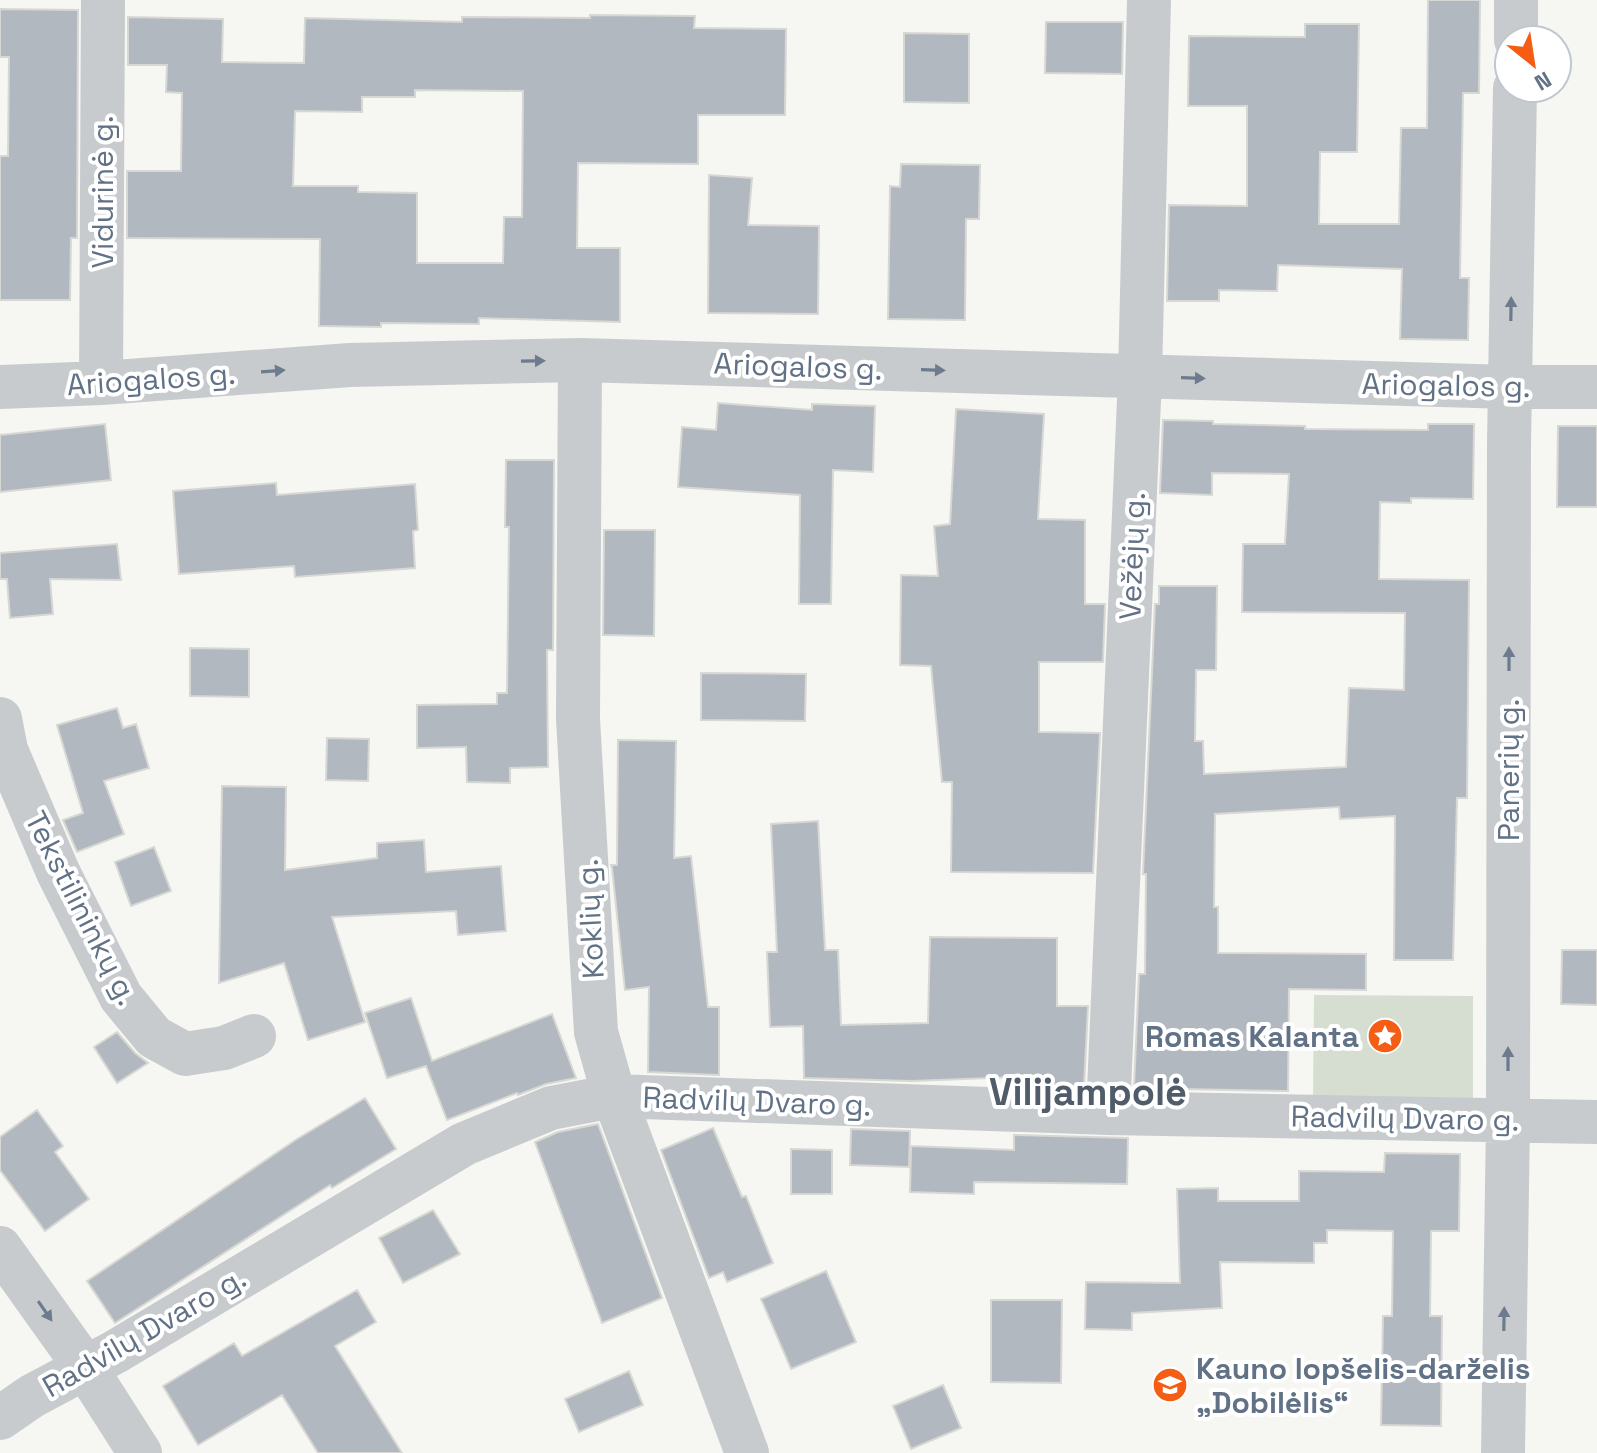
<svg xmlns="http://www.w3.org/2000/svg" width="1597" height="1453" font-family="'Space Grotesk',sans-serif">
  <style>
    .green { fill: #d6ded2 }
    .building { fill: #b2b8bf; stroke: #d7d7d4; stroke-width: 2; fill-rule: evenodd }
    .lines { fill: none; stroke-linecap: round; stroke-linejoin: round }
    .minor { stroke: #c8cbce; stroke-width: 44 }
    .oneway { fill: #6c7b8d }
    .labels { text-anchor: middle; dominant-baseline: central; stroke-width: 8; stroke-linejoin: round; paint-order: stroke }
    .street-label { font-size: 30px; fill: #627286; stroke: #fff }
    .poi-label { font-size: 30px; font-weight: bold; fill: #627286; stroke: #fff; text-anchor: end }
    .district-label { font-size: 38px; font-weight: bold; fill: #505c6a; stroke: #fff }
  </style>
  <rect width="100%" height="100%" fill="#f6f6f2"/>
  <path class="green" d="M1314,995L1473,996V1099L1313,1098Z"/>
  <path class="building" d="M1428,0H1480L1479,93H1463L1460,278H1469L1468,340L1400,339L1402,269L1278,265L1277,291L1219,290V301H1167L1169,205L1247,206V106H1188L1189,36L1305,37V24H1359L1357,152H1320L1319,224H1399L1401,128H1427Z
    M0,9L78,10L77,238H71L70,300H0V156H8L9,57H0Z
    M590,15L695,16L694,28L786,29L785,115H698V164L578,163L577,248H620V322L479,318V324L381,323V327L319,326L320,239L127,238V171H181L182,93L166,92L167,65H128V17L223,19L222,62L304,63L305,18L462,22V17L590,18ZM415,90L523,91L522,217H504L503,263H417V193L358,192V186H293L295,111L362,112V97H415Z
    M1046,22H1123L1122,74L1045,73Z
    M904,33L969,34V103L904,102Z
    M901,164L980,165L979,219H966L965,320L888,319L890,186L900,187Z
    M709,175L752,178L748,225L819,226L818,314L708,313Z
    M718,403L812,410V404L875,406L873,472L833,470L831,604H799L800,495L678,487L682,427L716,430Z
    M956,409L1044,414L1038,519L1085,520V604H1105L1103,662H1039V732L1100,733L1093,873L951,872L952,782H942L931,666L900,665L901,575L938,576L934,526L950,524Z
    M1163,420L1213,421V424L1305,426V429L1428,430V424H1474L1473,499L1411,498V503L1380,502L1379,579L1469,580L1467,798H1457L1453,960H1394L1395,816L1340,819L1339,807L1215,814L1214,907H1218V953L1366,954V990L1289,989L1288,1091L1134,1088L1139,974H1145L1146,874H1143L1155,604H1159V586H1217L1216,670H1196L1195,741H1203L1204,774L1346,767L1349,688L1404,690L1405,613L1242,612L1243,544H1285L1289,474L1212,473V495L1160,493Z
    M105,424L111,480L0,492V435Z
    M1558,426H1597V507H1557Z
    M506,460H554L553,650H547L548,767L510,768V783L467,782L466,747L417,748V705L497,704V693H507L509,527H505Z
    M276,483L277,495L415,484L418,530L413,531L415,568L295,577L294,566L179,574L173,491Z
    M604,530H655L654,636L603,635Z
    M117,544L121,580L50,579L53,614L10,618L7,579H0V553Z
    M190,648L249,649V697L190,696Z
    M701,673L806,674L805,721L701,720Z
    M117,708L123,728L136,724L149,768L104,781L124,834L77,852L63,820L83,813L57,725Z
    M327,738L369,739L368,781L326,780Z
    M618,740L676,741L674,858L691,856L708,1007H719V1075L648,1072L649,987L625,990L612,868L611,865H617Z
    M222,786L286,787L285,870L377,858V843L424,840L426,872L501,866L506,931L458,935L456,911L332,917L365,1022L308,1040L284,963L219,983Z
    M818,821L825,950H838L841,1025L928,1023L930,937L1057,938V1006H1088L1084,1087L1015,1085V1077L912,1081L804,1078L803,1026L770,1027L767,952H777L771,824Z
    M154,847L171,891L131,906L115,862Z
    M1562,950H1597V1005L1561,1004Z
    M411,998L432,1061L552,1014L576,1078L546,1084L518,1095L517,1093L447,1120L426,1066L387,1078L365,1013Z
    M117,1032L135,1053L148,1063L117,1083L94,1047Z
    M365,1098L396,1149L332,1188L330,1185L115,1323L87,1281L297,1139Z
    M37,1110L63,1146L55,1152L89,1199L45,1231L0,1170V1137Z
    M598,1124L662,1298L602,1323L535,1142L558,1132Z
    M713,1128L742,1197L746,1196L773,1263L727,1282L723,1272L709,1278L661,1150Z
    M851,1129L910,1131L909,1167L850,1165Z
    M1014,1135L1128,1138L1127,1184L974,1182V1194L910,1192L911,1146L1014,1150Z
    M791,1149L832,1150V1194H791Z
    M1385,1153L1460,1154L1459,1231H1431L1430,1316H1442L1441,1426L1381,1425L1383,1316H1392L1393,1231L1327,1230V1243H1314V1263L1220,1262L1222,1308L1132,1313V1330L1085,1329L1086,1282L1180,1283L1177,1189L1218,1188V1201H1299V1171L1384,1172Z
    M433,1210L460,1254L403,1283L379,1238Z
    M826,1271L856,1342L791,1369L761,1299Z
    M357,1290L376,1322L335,1346L402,1453H318L282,1395L198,1445L163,1386L234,1343L242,1356Z
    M991,1300H1062L1061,1383L991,1382Z
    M629,1371L643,1405L579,1432L565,1399Z
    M943,1385L961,1428L911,1449L893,1406Z"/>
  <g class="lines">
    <path class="minor" d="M1516,40V0
      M580,360L578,719L596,1032L614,1096L747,1453
      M101,383L103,0
      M0,387L101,383L350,365L580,360L1510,387H1597
      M0,719L6,750L58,872L121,997L154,1037L185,1054L224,1048L254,1036
      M1108,1113L1140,377L1149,0
      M0,1248L85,1367L140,1453
      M0,1418L32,1396L115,1352L464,1144L551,1108L614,1096L1108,1113L1597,1122
      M1503,1453L1508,1121L1509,444L1515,88"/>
  </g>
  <defs><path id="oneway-solid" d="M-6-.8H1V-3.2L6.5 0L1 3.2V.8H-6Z" transform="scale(2)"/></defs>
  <g class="oneway">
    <use href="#oneway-solid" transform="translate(1511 309) rotate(-89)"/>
    <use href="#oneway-solid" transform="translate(533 361) rotate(-1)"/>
    <use href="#oneway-solid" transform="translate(933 370) rotate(2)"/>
    <use href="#oneway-solid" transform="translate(273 371) rotate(-4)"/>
    <use href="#oneway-solid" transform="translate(1193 378) rotate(2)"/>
    <use href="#oneway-solid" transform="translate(1509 659) rotate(-90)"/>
    <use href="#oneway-solid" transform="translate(1508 1059) rotate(-90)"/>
    <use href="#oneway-solid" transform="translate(45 1311) rotate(55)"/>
    <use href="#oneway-solid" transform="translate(1504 1319) rotate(-89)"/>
  </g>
  <defs>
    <symbol id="sight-disc" viewBox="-11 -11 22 22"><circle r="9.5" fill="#f45d13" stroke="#fff"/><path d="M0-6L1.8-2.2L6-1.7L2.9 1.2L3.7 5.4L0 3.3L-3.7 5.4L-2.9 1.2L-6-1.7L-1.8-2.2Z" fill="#fff"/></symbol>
    <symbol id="school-disc" viewBox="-11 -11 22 22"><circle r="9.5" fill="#f45d13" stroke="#fff"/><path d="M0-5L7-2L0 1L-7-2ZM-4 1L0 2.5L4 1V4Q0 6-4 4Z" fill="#fff"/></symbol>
  </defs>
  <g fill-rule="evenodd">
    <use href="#sight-disc" x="1365" y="1016" width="40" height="40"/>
    <use href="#school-disc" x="1150" y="1365" width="40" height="40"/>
  </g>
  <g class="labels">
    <g class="street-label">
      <text transform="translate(102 192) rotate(-90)">Vidurinė g.</text>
      <text transform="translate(798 366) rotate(2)">Ariogalos g.</text>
      <text transform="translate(151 379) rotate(-4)">Ariogalos g.</text>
      <text transform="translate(1446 385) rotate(1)">Ariogalos g.</text>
      <text transform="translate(1132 556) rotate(-88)">Vežėjų g.</text>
      <text transform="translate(1508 770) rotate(-90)">Panerių g.</text>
      <text transform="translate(82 908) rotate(63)">Tekstilininkų g.</text>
      <text transform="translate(590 919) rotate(-93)">Koklių g.</text>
      <text transform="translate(757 1101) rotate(2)">Radvilų Dvaro g.</text>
      <text transform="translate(1405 1118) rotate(1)">Radvilų Dvaro g.</text>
      <text transform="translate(144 1332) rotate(-30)">Radvilų Dvaro g.</text>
    </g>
    <g class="poi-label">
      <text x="1359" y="1036">Romas Kalanta</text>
      <text x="1196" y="1368" text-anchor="start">Kauno lopšelis-darželis<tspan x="1196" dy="34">„Dobilėlis“</tspan></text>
    </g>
    <g class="district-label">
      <text x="1088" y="1092">Vilijampolė</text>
    </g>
  </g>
  <g transform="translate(1533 64) rotate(150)"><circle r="38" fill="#ffffff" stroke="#c0c7cf" stroke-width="2"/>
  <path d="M0-6L14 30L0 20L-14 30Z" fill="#f45d13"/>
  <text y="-12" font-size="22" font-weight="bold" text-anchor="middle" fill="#627286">N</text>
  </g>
</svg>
